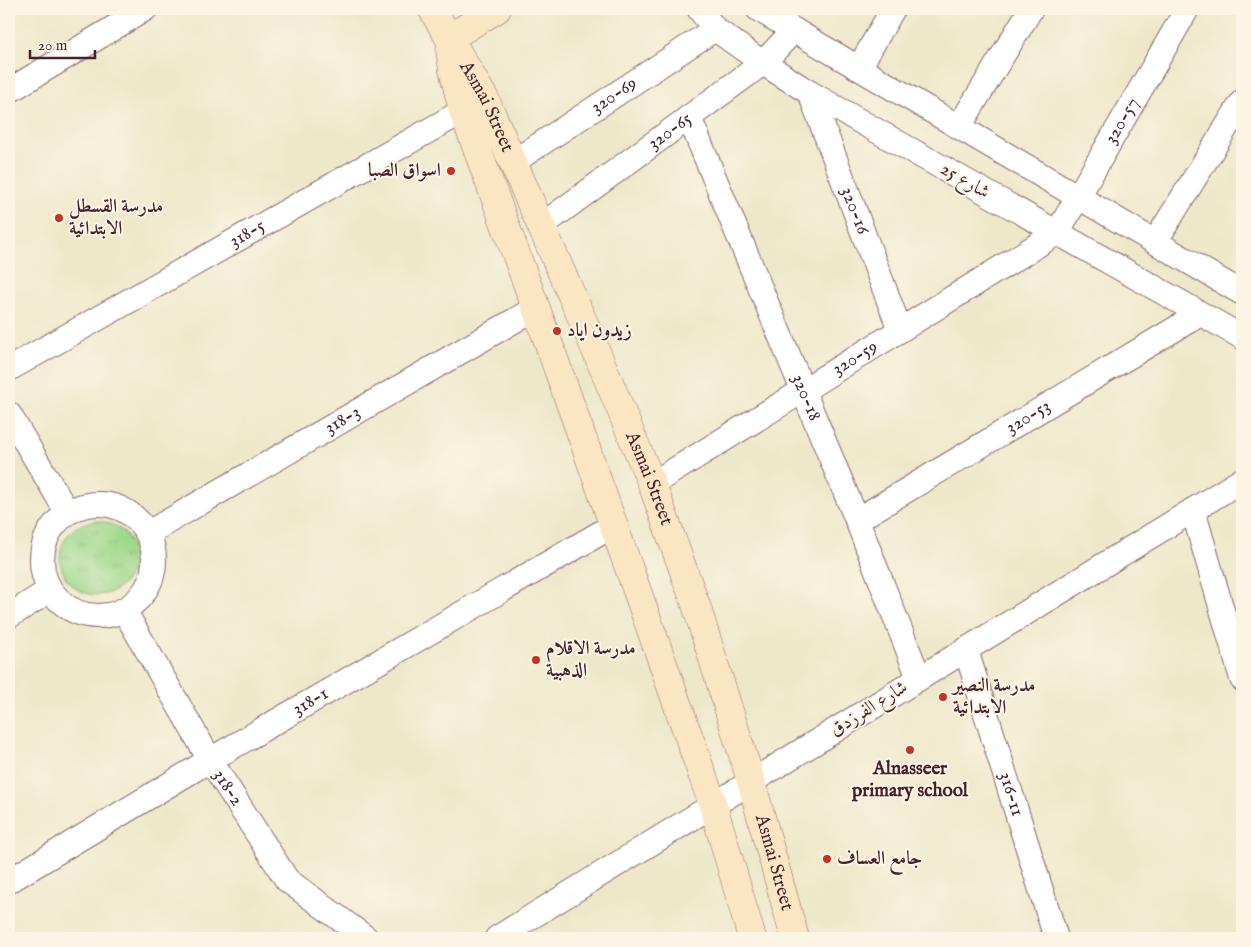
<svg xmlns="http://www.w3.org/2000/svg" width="1251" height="947" font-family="'IM FELL English',Amiri,serif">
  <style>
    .grass { fill: url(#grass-tufts); stroke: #747c5b }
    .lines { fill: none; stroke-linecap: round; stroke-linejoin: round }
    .street-casing { stroke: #836563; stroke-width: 26 }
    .secondary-casing { stroke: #836563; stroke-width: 29 }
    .street { stroke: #fff; stroke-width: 24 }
    .secondary { stroke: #fbe6c4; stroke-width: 28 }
    .poi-dot { fill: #c8321e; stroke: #fcf5e5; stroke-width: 2 }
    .labels { text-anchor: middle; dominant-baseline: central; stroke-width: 4; stroke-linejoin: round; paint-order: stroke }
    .street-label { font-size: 19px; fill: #4a1f2b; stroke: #fcf5e5 }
    .poi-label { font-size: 19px; font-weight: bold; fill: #4a1f2b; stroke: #fcf5e5; text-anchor: start }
  </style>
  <defs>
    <pattern id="grass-tufts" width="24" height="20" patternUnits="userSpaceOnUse" patternTransform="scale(1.25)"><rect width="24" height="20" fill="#9dd88b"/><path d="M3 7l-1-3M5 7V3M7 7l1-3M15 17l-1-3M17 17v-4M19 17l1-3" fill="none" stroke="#89b978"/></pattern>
  </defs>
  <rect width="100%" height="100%" fill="#fcf5e5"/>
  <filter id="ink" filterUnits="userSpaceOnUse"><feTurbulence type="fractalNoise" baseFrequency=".02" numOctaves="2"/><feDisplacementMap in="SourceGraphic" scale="10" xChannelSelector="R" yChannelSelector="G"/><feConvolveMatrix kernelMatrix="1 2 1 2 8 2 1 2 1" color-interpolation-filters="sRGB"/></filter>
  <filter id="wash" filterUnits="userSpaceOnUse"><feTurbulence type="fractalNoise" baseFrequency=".0096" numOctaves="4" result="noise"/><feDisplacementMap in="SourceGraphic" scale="20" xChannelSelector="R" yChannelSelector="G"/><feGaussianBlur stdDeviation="1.12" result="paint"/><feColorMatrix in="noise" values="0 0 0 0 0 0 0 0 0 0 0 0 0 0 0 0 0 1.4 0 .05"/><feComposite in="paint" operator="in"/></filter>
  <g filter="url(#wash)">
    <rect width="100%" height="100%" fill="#eee8cb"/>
    <path class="grass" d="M60 558a37 37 0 1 1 74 0a37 37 0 1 1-74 0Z"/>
  </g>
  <g filter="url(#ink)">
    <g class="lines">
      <defs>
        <g id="street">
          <path d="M699,9L715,29L763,63L810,93L1242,337"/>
          <path d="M758,9L1242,293"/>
          <path d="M859,68L893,9"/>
          <path d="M9,91L145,9"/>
          <path id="s1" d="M810,93L900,330"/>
          <path id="s2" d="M689,117L857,520L919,678"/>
          <path d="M959,127L1031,9"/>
          <path id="s3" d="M513,162L715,29"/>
          <path id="s4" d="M541,226L763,63L794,30"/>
          <path d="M1155,242L1242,102"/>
          <path id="s5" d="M9,369L479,102"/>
          <path d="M9,414L67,512"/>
          <path id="s6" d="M652,484L1057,233L1187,9"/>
          <circle cx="98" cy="560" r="56"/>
          <path d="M1193,510L1242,679"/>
          <path id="s7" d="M857,520L1200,314"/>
          <path id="s8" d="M148,533L536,308"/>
          <path id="s9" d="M124,610L210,760L287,880L366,938"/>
          <path d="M9,616L50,590"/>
          <path id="s10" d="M966,650L1056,938"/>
          <path id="s11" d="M9,881L210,760L614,525"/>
          <path d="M497,938L1242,480"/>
        </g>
        <g id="secondary">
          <path id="s12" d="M432,9L485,99L591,339L652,484L696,605L751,781L795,938"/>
          <path d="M449,38L497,9"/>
          <path d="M450,50L453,70L463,111L536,308L651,630L713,805L752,938"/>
        </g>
      </defs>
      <use href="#street" class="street-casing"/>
      <use href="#secondary" class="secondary-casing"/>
      <use href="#street" class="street"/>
      <use href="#secondary" class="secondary"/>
    </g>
  </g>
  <g class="poi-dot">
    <circle cx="451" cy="171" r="5"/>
    <circle cx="59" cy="218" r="5"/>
    <circle cx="557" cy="331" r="5"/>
    <circle cx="536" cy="660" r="5"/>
    <circle cx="943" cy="697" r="5"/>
    <circle cx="910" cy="750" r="5"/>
    <circle cx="827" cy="859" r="5"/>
  </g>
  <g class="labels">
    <g class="street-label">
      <text stroke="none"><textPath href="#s3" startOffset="121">320-69</textPath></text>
      <text stroke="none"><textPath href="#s12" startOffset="112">Asmai Street</textPath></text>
      <text stroke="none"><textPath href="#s6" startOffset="606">320-57</textPath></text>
      <text stroke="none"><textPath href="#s4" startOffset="160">320-65</textPath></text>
      <text transform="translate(965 181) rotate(30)">شارع 25</text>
      <text stroke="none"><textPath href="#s1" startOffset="126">320-16</textPath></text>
      <text stroke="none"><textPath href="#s5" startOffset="274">318-5</textPath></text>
      <text stroke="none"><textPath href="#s6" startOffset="239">320-59</textPath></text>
      <text stroke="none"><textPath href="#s2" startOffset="304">320-18</textPath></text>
      <text stroke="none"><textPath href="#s7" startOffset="200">320-53</textPath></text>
      <text stroke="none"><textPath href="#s8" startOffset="225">318-3</textPath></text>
      <text stroke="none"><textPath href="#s12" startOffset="518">Asmai Street</textPath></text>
      <text stroke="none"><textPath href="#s11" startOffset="351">318-1</textPath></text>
      <text transform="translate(869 709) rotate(-32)">شارع الفرزدق</text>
      <text stroke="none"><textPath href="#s9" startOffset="206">318-2</textPath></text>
      <text stroke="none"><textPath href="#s10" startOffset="151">316-11</textPath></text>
      <text stroke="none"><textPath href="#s12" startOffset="922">Asmai Street</textPath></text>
    </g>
    <g class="poi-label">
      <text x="441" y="171" text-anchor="end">اسواق الصبا</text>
      <text x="69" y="207">مدرسة القسطل<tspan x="69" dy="22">الابتدائية</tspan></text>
      <text x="567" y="331">زيدون اياد</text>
      <text x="546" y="649">مدرسة الاقلام<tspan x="546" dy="22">الذهبية</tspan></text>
      <text x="953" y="686">مدرسة النصير<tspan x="953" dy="22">الابتدائية</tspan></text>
      <text x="910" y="769" text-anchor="middle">Alnasseer<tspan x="910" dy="22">primary school</tspan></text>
      <text x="837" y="859">جامع العساف</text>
    </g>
  </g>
  <rect width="1251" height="947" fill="none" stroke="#fcf5e5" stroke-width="30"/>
  <path d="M30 50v8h65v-8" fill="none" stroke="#4a1f2b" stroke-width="2.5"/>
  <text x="38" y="50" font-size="15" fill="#4a1f2b" stroke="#fcf5e5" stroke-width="4" paint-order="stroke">20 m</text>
</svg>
